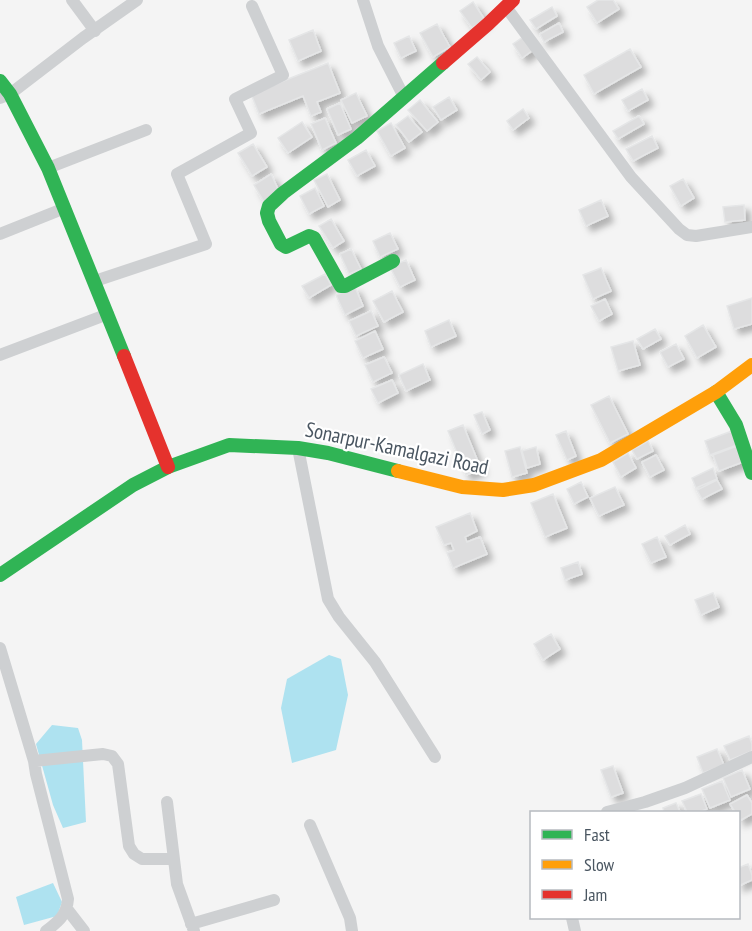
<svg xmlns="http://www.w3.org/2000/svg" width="752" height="931" font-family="'PT Sans Narrow',sans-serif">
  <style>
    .water { fill: #aee2f0 }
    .building { fill: #ddddde; stroke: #e5e6e7; stroke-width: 1.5; filter: url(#shadow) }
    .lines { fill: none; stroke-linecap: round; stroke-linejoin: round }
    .street { stroke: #ced0d2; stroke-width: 12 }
    .fast { stroke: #30b455; stroke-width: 14 }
    .slow { stroke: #ff9f0a; stroke-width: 14 }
    .jam { stroke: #e5322d; stroke-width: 14 }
    .labels { text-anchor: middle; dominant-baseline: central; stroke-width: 4.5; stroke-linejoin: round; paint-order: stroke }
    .street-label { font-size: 21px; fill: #4a5661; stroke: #fff }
  </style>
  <defs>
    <filter id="shadow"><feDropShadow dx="5.5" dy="5.5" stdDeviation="3" flood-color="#0004"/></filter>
  </defs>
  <rect width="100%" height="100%" fill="#f4f4f4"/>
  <path class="water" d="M329,655L341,659L348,695L336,750L292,763L281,708L287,679Z
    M52,725L78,728L82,740L86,822L63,828L53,805L36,744Z
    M53,883L62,902L57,916L24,925L16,897Z"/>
  <path class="building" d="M598,0H613L619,9L597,23L587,7Z
    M473,2L485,20L472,28L460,11Z
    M552,7L557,16L536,29L530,20Z
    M559,23L563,32L544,42L540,34Z
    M437,24L450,47L433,57L420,33Z
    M313,30L321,51L298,61L289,40Z
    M526,35L536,48L522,58L513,44Z
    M409,36L416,51L401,58L394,43Z
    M630,49L641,67L594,94L584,75Z
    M477,57L490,72L481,80L468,64Z
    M328,63L340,93L317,102L321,112L311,116L303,96L259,114L251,94Z
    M642,89L648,100L628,111L622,100Z
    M356,93L367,116L352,123L341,100Z
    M449,97L457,110L441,120L433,107Z
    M420,100L438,122L427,131L408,110Z
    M340,103L351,129L338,135L327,109Z
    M523,109L529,118L513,130L507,121Z
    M408,116L422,132L409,142L396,125Z
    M639,116L644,124L618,139L613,131Z
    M325,118L336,143L322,150L311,124Z
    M302,122L312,137L288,153L278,138Z
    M391,123L405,148L391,156L377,131Z
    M652,136L658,148L633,161L626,149Z
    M253,144L267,167L252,176L238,153Z
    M366,150L375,166L357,176L348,160Z
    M271,174L278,189L264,202L254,185Z
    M327,174L340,200L328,207L314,180Z
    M683,179L694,198L681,206L670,186Z
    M315,188L324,206L309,214L300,196Z
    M601,200L608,216L586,226L579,210Z
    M744,205L745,220L725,222L723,207Z
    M331,219L344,241L333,248L319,226Z
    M390,233L398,249L380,257L373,241Z
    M351,249L361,269L349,274L340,254Z
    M406,260L415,280L400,287L390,267Z
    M601,268L611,291L593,299L583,275Z
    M325,274L331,285L309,298L302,286Z
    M355,287L363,306L345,315L336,295Z
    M392,291L403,312L384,322L373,301Z
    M752,298V324L734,329L727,306Z
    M605,299L612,314L599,321L591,306Z
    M371,311L378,326L356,336L349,321Z
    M449,320L456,336L431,347L425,331Z
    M703,325L716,347L697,358L685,336Z
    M655,329L661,339L643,349L637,339Z
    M375,331L383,349L363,358L355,341Z
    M633,341L640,365L618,371L611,347Z
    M676,344L684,359L668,367L660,352Z
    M384,357L392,373L373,382L365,365Z
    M423,364L430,380L406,391L399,375Z
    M392,380L398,393L378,403L371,389Z
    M609,396L628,434L610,443L591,405Z
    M482,412L490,430L482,434L474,415Z
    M463,425L481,469L466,475L448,431Z
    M566,431L576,456L567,460L556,435Z
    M732,431L737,445L710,455L705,441Z
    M648,441L653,451L637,459L632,450Z
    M737,446L743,462L719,471L713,455Z
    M520,447L527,473L512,477L505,451Z
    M536,447L540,464L527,468L522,451Z
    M628,453L636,468L621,477L613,462Z
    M656,455L664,470L650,477L642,462Z
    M713,468L717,479L696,488L692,478Z
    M717,480L722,489L702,499L697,490Z
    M581,482L588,497L574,504L567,489Z
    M615,487L624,505L599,516L590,498Z
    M553,494L567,528L545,537L531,503Z
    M470,513L477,531L465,537L467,542L480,537L487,554L453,568L447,553L454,550L451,543L444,545L436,527Z
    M685,525L690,534L670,545L665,536Z
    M657,537L666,557L651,563L642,544Z
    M578,562L582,574L565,580L561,568Z
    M713,593L719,607L701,615L695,600Z
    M551,634L560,649L543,660L534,644Z
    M749,736L752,744V751L730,760L724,746Z
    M717,749L724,765L703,773L697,757Z
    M613,766L623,793L611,797L601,770Z
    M742,770L750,789L731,797L723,778Z
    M722,781L730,800L710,808L702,789Z
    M701,794L707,809L699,812H687L682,801Z
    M747,795L752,803V814L739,821L738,812H735L730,804Z
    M676,803L680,812H664L663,808Z
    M748,864L752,875V880L738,886V868Z"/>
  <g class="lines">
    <path class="street" d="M72,0L95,31
      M363,0L378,46L404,97
      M506,7L631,177L679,229L687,235L696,236L752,227
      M0,98L10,94L83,38L137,0
      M48,168L146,130
      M0,234L65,208
      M95,281L206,244L177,174L251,133L235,99L283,75L252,6
      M0,355L108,314
      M298,448L328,599L339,617L375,662L435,757
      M0,648L34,761L36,774L68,899C67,915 58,922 46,931
      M34,761L103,754L112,756L118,764L129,846L134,854L142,859H174
      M167,802L177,884L194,931
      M607,812L645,802L685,788L752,757
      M310,825L350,918L352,931
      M67,909L84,931
      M572,918L575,931
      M191,924L274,900"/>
    <path class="fast" d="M0,81L10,94L48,168L124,356
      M393,261L345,286H341L314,238L309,236L286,247L281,244L269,221L267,213L269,206L283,193L357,138L443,63
      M716,392L736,425L752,473
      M0,575L133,485L168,467L229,445L298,448L328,453L398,471"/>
    <path class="slow" d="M398,471L462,487L503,490L534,485L601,460L716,392L752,365"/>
    <path class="jam" d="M443,63L488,24L513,0
      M124,356L168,467"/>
  </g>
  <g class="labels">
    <g class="street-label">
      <text transform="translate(397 448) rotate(12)">Sonarpur-Kamalgazi Road</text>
    </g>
  </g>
  <rect x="530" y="811" width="210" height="108" fill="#ffffff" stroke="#b7bbc0" stroke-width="1.5"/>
  <rect x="542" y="830" width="30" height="9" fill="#30b455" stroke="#b7bbc0" stroke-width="1.5"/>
  <text x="584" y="841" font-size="18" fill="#4a5661">Fast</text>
  <rect x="542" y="860" width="30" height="9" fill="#ff9f0a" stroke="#b7bbc0" stroke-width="1.5"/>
  <text x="584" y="871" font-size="18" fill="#4a5661">Slow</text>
  <rect x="542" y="890" width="30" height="9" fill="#e5322d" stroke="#b7bbc0" stroke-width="1.5"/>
  <text x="584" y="901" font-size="18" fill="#4a5661">Jam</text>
</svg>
